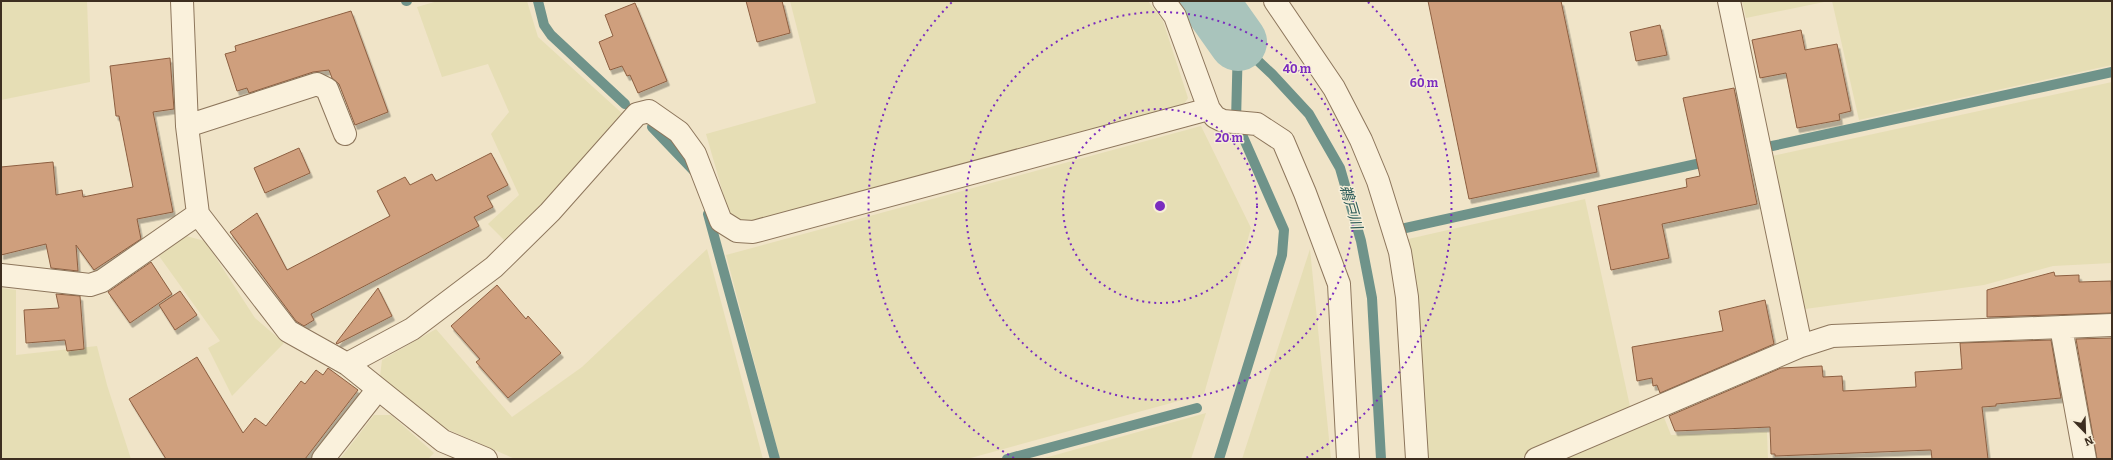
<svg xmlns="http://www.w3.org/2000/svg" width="2113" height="460" font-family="Bitter,'Noto Sans JP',serif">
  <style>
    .farmland { fill: #e6deb5 }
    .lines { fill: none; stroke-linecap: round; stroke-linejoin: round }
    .stream { stroke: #6f938a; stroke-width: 10 }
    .river { stroke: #a9c4bc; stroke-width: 58 }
    .building { fill: #cf9f7d; stroke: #8d5f41; filter: url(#shadow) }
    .minor-casing { stroke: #8d765c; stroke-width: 24 }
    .minor { stroke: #faf1dc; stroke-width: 22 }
    .ring { fill: none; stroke: #7b2cbf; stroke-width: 2; stroke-dasharray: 2 4 }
    .labels { text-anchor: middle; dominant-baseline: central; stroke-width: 3; stroke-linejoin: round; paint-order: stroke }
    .water-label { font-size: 15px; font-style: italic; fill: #2f5d5a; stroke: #f7eed8 }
    .centre { fill: #7b2cbf; stroke: #f7eed8; stroke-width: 2 }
    .ring-label { font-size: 12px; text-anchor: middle; font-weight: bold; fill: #7b2cbf; stroke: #f7eed8; stroke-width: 3; stroke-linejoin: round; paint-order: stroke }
  </style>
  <defs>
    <filter id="shadow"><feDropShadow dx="2.5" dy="4.5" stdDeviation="0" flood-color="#0004"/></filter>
  </defs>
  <rect width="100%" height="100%" fill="#f0e4c8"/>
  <path class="farmland" d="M1,1H87L90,82L1,100Z
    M438,1H527L538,37L625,116L507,243L488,224L519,195L491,134L509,112L488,64L442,77L417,7Z
    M790,1H1148L1163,21L1188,98L1184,104L741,224L729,214L706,134L816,103Z
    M1742,1H1829L1746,18Z
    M1832,1H2112V65L1859,120Z
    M2112,82V263L2053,266L1984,285L1805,309L1772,156Z
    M1201,126L1251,228L1204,394L967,459H780L726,255Z
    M1585,199L1631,411L1519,459H1424L1404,240Z
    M186,236L205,241L255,318L284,343L232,396L208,348L220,341L159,256Z
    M707,249L763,459H515L442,427L380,376L382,360L436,329L512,417L582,367Z
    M1310,249L1331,459H1242Z
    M1,288L16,290V355L97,346L107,385L131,459H1Z
    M1206,413L1191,459H1041Z
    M374,415H391L434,453L428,459H340Z
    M1663,415L1671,435L1767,432L1768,459H1556Z"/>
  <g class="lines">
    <path class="stream" d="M406,1H407
      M538,1L544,25L551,35L625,104
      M1238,42L1272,74L1309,114L1340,168L1361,241L1372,298L1381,459
      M652,127L695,172
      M1772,146L2112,72
      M708,214L775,459
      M1401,229L1710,161
      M1007,459L1197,408
      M1219,459L1282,255L1284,230L1236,121L1238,42"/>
    <path class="river" d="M1209,1L1238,42"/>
  </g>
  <path class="building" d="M746,1H782L790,33L757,42Z
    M1428,1H1561L1597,172L1469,199Z
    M635,3L667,81L638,93L630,75L627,76L622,66L610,70L599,42L613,36L605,15Z
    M351,11L388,112L355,125L339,84L332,78L329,70L313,72L249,93L247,88L237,91L225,54L236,51L235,46Z
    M1660,25L1667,55L1636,61L1630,32Z
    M1801,30L1805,50L1837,44L1851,111L1839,114L1840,120L1797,128L1786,73L1760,78L1752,40Z
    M170,58L174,109L153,112L173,212L137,219L141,239L94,270L76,245L78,271L51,268L46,244L1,255V167L53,162L56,195L82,190L83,197L133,187L119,116H116L110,66Z
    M1734,88L1757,204L1662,224L1669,258L1611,270L1598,206L1687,187L1686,179L1700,176L1683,98Z
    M299,148L310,173L265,193L254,168Z
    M491,153L508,185L487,196L493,207L474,217L479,226L311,314L314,320L304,326L296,321L230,232L257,213L287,270L390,216L377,191L405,177L410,185L432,174L436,181Z
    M151,262L172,294L130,323L108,292Z
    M2054,272L2055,276L2079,275V282L2111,281L2112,313L1987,317V290Z
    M497,285L526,319L528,316L561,353L508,398L476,362L480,359L451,326Z
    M378,288L392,316L337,344L336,343Z
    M180,291L197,315L175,330L159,305Z
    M56,294L80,296L84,349L67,351L65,340L26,343L24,310L59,308Z
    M1765,300L1774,344L1660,393L1657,385L1653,386L1652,378L1637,381L1632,347L1723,331L1719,311Z
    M2112,338V459H2097L2076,339Z
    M2051,340L2061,398L1996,404V406L1982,407L1988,459H1932L1931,450L1775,456V454H1771L1770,427L1675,431L1669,416L1781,368L1822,366L1823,377L1842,376L1843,391L1916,387L1915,372L1962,369L1960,343Z
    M197,357L243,433L255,418L266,426L301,381L305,384L316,370L323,375L328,368L358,390L305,459H166L129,399Z"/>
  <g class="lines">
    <defs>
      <path id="minor" d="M182,1L187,126L198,214L288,331L347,364L443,441L486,459
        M1164,1L1175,16L1209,109L1215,117L1223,121L1257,124L1283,141L1305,193L1339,284L1348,459
        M1275,1L1334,88L1361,140L1378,181L1400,252L1407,297L1417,459
        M1729,1L1801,346
        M187,126L317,84L327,89L345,134
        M1,275L90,285L102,281L198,214
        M2061,327L2085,459
        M347,364L412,329L494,267L550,212L637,114L649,111L679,132L695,154L721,221L737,231L753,232L1209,109
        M323,459L378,389
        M1536,459L1801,346L1832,336L2112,325"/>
    </defs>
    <use href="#minor" class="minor-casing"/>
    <use href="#minor" class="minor"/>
  </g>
  <g class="ring">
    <circle cx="1160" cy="206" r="97"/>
    <circle cx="1160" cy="206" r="194"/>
    <path d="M1014 458A291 291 0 0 1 952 2M1368 2A291 291 0 0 1 1306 458"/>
  </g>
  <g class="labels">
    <g class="water-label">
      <text transform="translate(1351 207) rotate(74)">鵜戸川</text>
    </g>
  </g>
  <circle cx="1160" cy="206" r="6" class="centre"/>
  <g class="ring-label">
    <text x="1297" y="73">40 m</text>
    <text x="1424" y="87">60 m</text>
    <text x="1229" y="142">20 m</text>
  </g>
  <rect width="2113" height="460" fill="none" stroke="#3d2e20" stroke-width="4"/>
  <g transform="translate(2085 432) rotate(157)" stroke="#f7eed8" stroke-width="3" paint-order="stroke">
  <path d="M0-3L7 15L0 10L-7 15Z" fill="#3d2e20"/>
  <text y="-6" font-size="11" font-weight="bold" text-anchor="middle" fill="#3d2e20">N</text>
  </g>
</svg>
